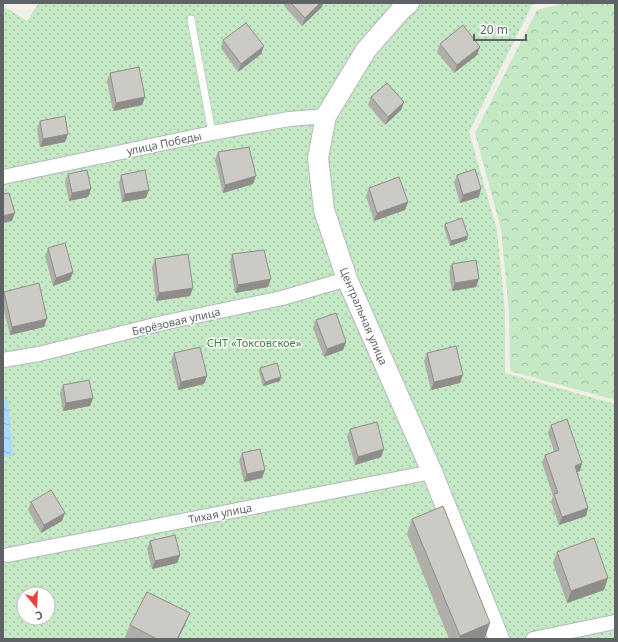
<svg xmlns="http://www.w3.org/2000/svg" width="618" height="642" font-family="'Noto Sans',sans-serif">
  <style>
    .forest { fill: url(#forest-crowns) }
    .garden { fill: url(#garden-dots); fill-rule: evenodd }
    .water { fill: url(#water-ripples) }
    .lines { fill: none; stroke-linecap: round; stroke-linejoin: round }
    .lane-casing { stroke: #b5b8bc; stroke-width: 8 }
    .street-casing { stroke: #b5b8bc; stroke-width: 16 }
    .secondary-casing { stroke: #b6babf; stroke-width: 22 }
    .lane { stroke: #fff; stroke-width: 7 }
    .street { stroke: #fff; stroke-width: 14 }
    .secondary { stroke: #fff; stroke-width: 20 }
    .wall { fill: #afaea9 }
    .shaded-wall { fill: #8f8d8a }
    .building { fill: #cccac5; stroke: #8f8d8a }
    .labels { text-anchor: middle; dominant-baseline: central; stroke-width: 3; stroke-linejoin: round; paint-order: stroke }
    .street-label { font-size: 11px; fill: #5f6368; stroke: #fff }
    .park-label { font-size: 11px; fill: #348238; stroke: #fff }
  </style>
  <defs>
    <pattern id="forest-crowns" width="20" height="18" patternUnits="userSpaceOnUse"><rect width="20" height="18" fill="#c5e8c5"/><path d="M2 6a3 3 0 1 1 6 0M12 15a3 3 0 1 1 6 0" fill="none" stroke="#a3c0a4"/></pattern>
    <pattern id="garden-dots" width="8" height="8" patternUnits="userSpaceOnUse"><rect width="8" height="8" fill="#c5e8c5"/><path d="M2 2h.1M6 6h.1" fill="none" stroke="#a3c0a4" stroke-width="1.8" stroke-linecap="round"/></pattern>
    <pattern id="water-ripples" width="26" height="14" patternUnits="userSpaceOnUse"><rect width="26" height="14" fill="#aadaff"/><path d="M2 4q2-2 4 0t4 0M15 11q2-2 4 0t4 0" fill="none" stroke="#8eb4d2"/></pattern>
  </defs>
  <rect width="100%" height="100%" fill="#f1efe8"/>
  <path class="forest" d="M564,3H615V400L510,371L509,312L501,229L475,133L537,10Z"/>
  <path class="garden" d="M39,3H540L532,5L469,132L497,230L505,311V373L615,404V639H3V6L27,21ZM24,594H48V618H24Z"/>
  <path class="water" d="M3,399L8,400L13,456L3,457Z"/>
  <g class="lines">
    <defs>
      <path id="lane" d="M191,19L212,133"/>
      <path id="street" d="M3,177L212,133L289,119L326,116
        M3,360L39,354L167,322L282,298L347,279
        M8,555L432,472
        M533,639L615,622"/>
      <path id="secondary" d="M409,3L401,10L366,50L326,116L318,158L324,210L347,279L432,472L499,639"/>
    </defs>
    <use href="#lane" class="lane-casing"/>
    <use href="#street" class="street-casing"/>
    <use href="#secondary" class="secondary-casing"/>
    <use href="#lane" class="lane"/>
    <use href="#street" class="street"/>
    <use href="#secondary" class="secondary"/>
  </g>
  <path class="wall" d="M285,3H323L322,7L302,26L284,6Z
    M223,40L264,46L261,54L238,72L221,48Z
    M440,44L477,55L454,73L437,52Z
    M110,73L145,97L142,105L113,111L107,81Z
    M371,97L404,102L401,110L385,125L368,105Z
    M40,121L65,142L40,147L37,129Z
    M218,152L253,184L223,193L215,160Z
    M68,174L91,189L88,197L69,201L65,182Z
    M121,175L146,198L122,202L119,183Z
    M457,175L479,197L460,203L454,183Z
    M369,188L408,202L405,210L374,221L366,196Z
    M445,224L468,236L467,240L450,246L444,228Z
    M48,248L73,272L70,280L53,286L45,256Z
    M232,254L268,287L235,293L230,262Z
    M155,259L190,296L156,301L152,267Z
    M452,264L476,287L452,291L449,272Z
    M4,292L44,327L10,335L3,307V295Z
    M316,320L346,342L343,350L324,357L313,328Z
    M174,353L207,376L204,384L178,390L171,361Z
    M427,353L460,383L431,390L424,361Z
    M260,368L280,381L263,386L259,372Z
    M63,385L93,398L90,406L63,411L60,393Z
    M551,425L580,471L577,472L588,508L586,516L559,525L551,502L553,496L542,463L545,455L554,451L548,433Z
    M350,429L381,457L355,465L347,437Z
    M242,453L262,478L244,482L239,461Z
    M31,502L62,521L41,533L28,510Z
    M412,519L485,638L483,639H449L407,534Z
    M150,541L180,555L177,563L152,569L147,549Z
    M557,552L604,590L567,603L553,563Z
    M130,625H185L178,639H129L125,637Z"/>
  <path class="shaded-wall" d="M320,3H323L322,7L302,26L305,18Z
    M264,46L261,54L238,72L241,64Z
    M480,47L477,55L454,73L457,65Z
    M145,97L142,105L113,111L116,103Z
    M404,102L401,110L385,125L388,117Z
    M68,134L65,142L40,147L43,139Z
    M256,176L253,184L223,193L225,185Z
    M91,189L88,197L69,201L72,193Z
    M481,189L479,197L460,203L463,195Z
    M149,190L146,198L122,202L125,194Z
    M408,202L405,210L374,221L377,213Z
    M15,213L12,221L3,223V216Z
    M468,236L467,240L450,246L451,241Z
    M73,272L70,280L53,286L56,278Z
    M271,279L268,287L235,293L238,285Z
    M479,279L476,287L452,291L455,283Z
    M193,288L190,296L156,301L159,293Z
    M47,319L44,327L10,335L12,327Z
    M346,342L343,350L324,357L327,349Z
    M463,375L460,383L431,390L434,382Z
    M207,376L204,384L178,390L181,382Z
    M281,377L280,381L263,386L265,382Z
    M93,398L90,406L63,411L66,403Z
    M384,449L381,457L355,465L358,457Z
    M582,463L580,471L572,474L575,466Z
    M265,470L262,478L244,482L247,474Z
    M588,508L586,516L559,525L562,517Z
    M65,513L62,521L41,533L44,525Z
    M180,555L177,563L152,569L155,561Z
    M608,578L604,590L567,603L571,591Z
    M190,613L185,625L178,639H177Z
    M490,623L485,638L483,639H459L460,636Z"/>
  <path class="building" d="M291,3H320L305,18Z
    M246,23L264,46L241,64L223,40Z
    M463,25L480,47L457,65L440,44Z
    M139,67L145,97L116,103L110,73Z
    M387,83L404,102L388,117L371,97Z
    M65,116L68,134L43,139L40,121Z
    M249,147L256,176L225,185L218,152Z
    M475,169L481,189L463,195L457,175Z
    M87,170L91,189L72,193L68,174Z
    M145,170L149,190L125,194L121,175Z
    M399,177L408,202L377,213L369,188Z
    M9,193L15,213L3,216V194Z
    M462,218L468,236L451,241L445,224Z
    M65,243L73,272L56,278L48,248Z
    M264,250L271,279L238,285L232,254Z
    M188,254L193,288L159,293L155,259Z
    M476,260L479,279L455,283L452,264Z
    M39,283L47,319L12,327L4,292Z
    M336,313L346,342L327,349L316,320Z
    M456,346L463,375L434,382L427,353Z
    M200,347L207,376L181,382L174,353Z
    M277,363L281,377L265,382L260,368Z
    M89,380L93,398L66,403L63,385Z
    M567,419L582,463L575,466L588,508L562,517L554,494L558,493L545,455L559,450L551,425Z
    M377,422L384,449L358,457L350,429Z
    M260,449L265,470L247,474L242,453Z
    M51,490L65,513L44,525L31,502Z
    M443,506L490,623L460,636L412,519Z
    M175,535L180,555L155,561L150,541Z
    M594,538L608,578L571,591L557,552Z
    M147,592L190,613L177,639H157L130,625Z"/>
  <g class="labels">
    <g class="street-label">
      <text transform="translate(164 143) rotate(-12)">улица Победы</text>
      <text transform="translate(364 316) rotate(67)">Центральная улица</text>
      <text transform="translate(176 321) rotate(-13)">Берёзовая улица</text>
      <text transform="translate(220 513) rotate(-11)">Тихая улица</text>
    </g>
    <g class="park-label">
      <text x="254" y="342">СНТ «Токсовское»</text>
    </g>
  </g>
  <rect width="618" height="642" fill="none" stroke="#5f6368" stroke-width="8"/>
  <g transform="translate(36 606) rotate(162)"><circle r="19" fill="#ffffff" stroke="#bfc1c3"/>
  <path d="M0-3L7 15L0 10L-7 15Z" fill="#ea4335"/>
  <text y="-6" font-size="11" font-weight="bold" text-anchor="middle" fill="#5f6368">С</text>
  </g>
  <path d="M474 34v6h52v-6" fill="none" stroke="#5f6368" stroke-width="2"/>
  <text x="480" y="34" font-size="12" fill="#5f6368" stroke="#ffffff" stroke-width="3" paint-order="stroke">20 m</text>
</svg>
